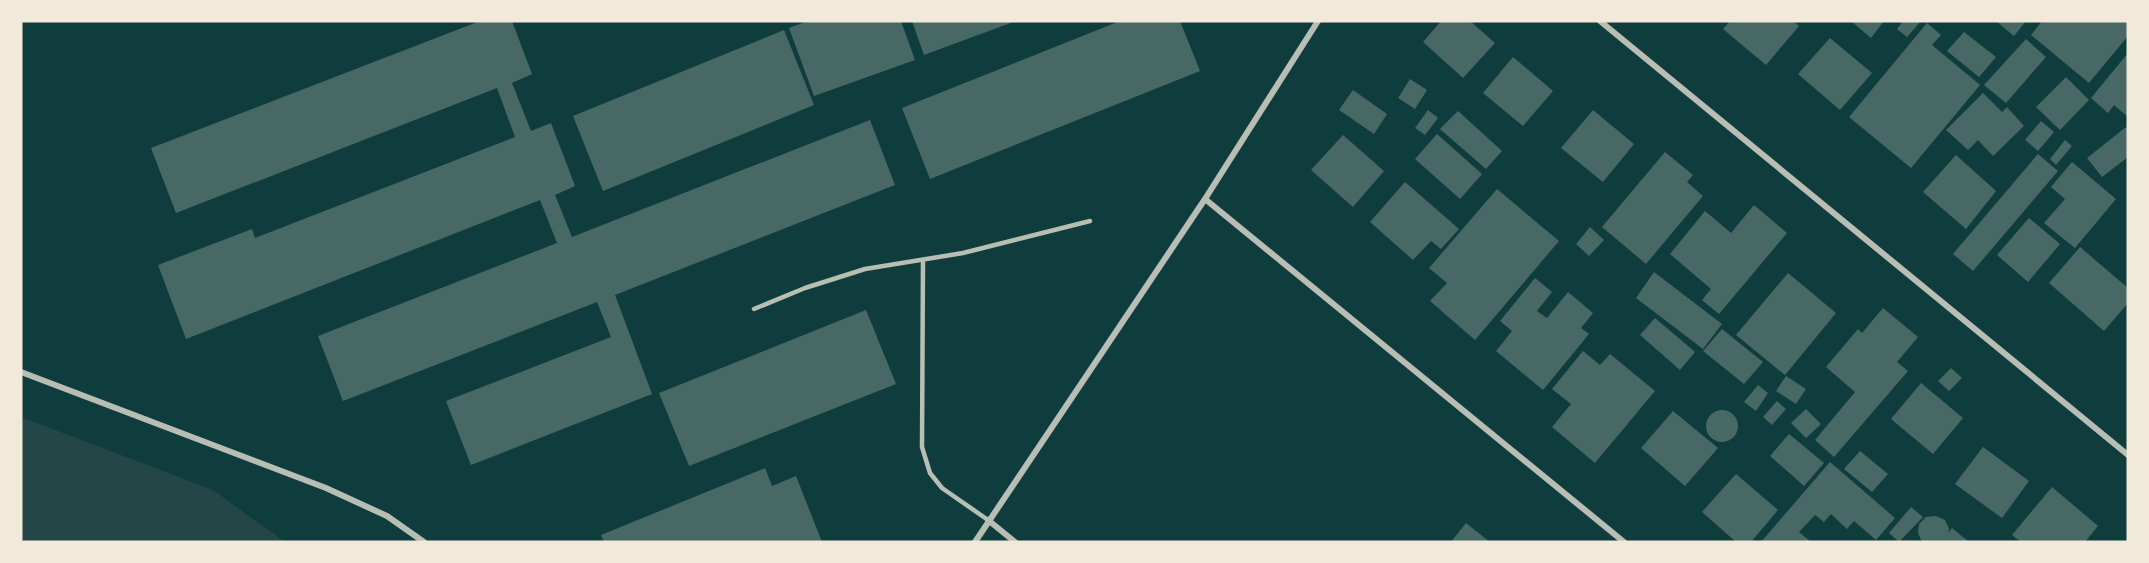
<svg xmlns="http://www.w3.org/2000/svg" width="2149" height="563" font-family="'Work Sans',sans-serif">
  <style>
    .green { fill: #244646 }
    .building { fill: #486865 }
    .lines { fill: none; stroke-linecap: round; stroke-linejoin: round }
    .service { stroke: #b8beb3; stroke-width: 4.5 }
    .minor { stroke: #b8beb3; stroke-width: 6 }
  </style>
  <rect width="100%" height="100%" fill="#0f3d3e"/>
  <path class="green" d="M21,417L213,490L285,542H21Z"/>
  <path class="building" d="M480,21H512L532,74L512,83L531,131L551,123L575,186L555,195L572,237L870,120L895,185L615,295L652,394L471,465L446,401L611,337L597,302L343,401L318,336L557,243L540,200L186,339L158,265L252,229L255,238L515,137L497,88L176,213L151,148Z
    M808,21H901L915,60L814,96L789,28Z
    M912,21H1016L924,55Z
    M1120,21H1180L1200,71L930,179L902,108Z
    M1441,21H1470L1495,43L1463,78L1423,42Z
    M1730,21H1793L1799,26L1766,65L1723,29Z
    M1851,21H1884L1871,38Z
    M1903,21H1921L1907,37L1897,29Z
    M1996,21H2026L2014,36Z
    M2042,21H2128V36L2089,83L2031,35Z
    M1927,23L1941,35L1932,45L1980,85L1911,168L1849,117Z
    M784,30L814,105L603,191L573,116Z
    M1964,32L1996,57L1979,77L1947,51Z
    M1830,38L1872,73L1840,110L1798,74Z
    M2026,39L2046,57L2006,103L1984,85Z
    M2128,53V117L2114,105L2108,113L2091,98Z
    M1513,57L1553,91L1523,126L1483,93Z
    M2066,77L2089,100L2060,130L2036,107Z
    M1410,79L1427,90L1415,109L1398,98Z
    M1353,90L1387,114L1374,134L1339,110Z
    M1983,93L2002,112L2007,107L2024,126L1993,156L1978,140L1968,150L1946,130Z
    M1428,110L1438,118L1425,135L1415,128Z
    M1593,110L1634,144L1603,182L1561,148Z
    M1458,111L1502,151L1486,169L1440,129Z
    M2041,121L2054,132L2038,151L2025,140Z
    M2126,127L2128,130V157L2102,177L2087,158Z
    M1437,134L1482,174L1460,199L1415,159Z
    M1343,135L1384,171L1353,207L1311,170Z
    M2065,140L2072,146L2056,165L2050,159Z
    M1665,152L1693,175L1687,182L1703,196L1646,264L1602,227Z
    M2038,154L2058,171L1973,271L1953,254Z
    M1956,155L1996,191L1966,229L1923,192Z
    M2072,162L2116,199L2075,248L2044,223L2065,199L2051,187Z
    M1405,182L1459,229L1441,249L1431,241L1413,260L1370,222Z
    M1497,189L1559,241L1475,340L1430,301L1447,283L1429,268Z
    M1754,205L1787,233L1719,314L1702,300L1711,289L1670,254L1705,211L1731,233Z
    M2029,218L2060,244L2028,282L1997,255Z
    M1590,227L1604,240L1589,256L1576,244Z
    M2080,247L2128,288V303L2104,331L2049,283Z
    M1654,272L1722,324L1703,349L1636,298Z
    M1788,273L1836,313L1785,375L1736,335Z
    M1535,278L1552,292L1537,311L1547,318L1568,292L1593,313L1581,328L1589,334L1543,390L1496,351L1512,331L1500,321Z
    M1883,308L1918,337L1897,362L1908,371L1834,457L1815,440L1855,392L1826,367L1858,329L1862,333Z
    M866,310L896,384L689,466L659,393Z
    M1655,318L1695,352L1680,370L1640,335Z
    M1722,329L1763,362L1744,384L1703,351Z
    M1583,351L1600,365L1610,354L1655,391L1595,463L1552,427L1571,404L1552,389Z
    M1951,368L1962,378L1949,391L1938,381Z
    M1786,376L1806,389L1796,404L1776,391Z
    M1921,383L1963,418L1933,454L1891,419Z
    M1758,385L1768,393L1756,411L1744,402Z
    M1777,401L1786,409L1772,425L1763,417Z
    M1806,409L1821,424L1806,438L1791,423Z
    M1706 426a16 16 0 1 1 32 0a16 16 0 1 1-32 0Z
    M1673,411L1718,448L1685,486L1641,448Z
    M1789,434L1824,463L1804,486L1770,456Z
    M1983,447L2029,481L2002,518L1955,484Z
    M1860,451L1888,474L1872,492L1844,469Z
    M1830,462L1895,518L1876,540L1854,521L1847,529L1831,514L1824,522L1815,515L1799,532L1811,542H1761Z
    M765,468L772,486L796,476L822,542H604L601,535Z
    M1736,474L1778,510L1751,542H1736L1702,512Z
    M2052,487L2098,526L2085,542H2021L2012,535Z
    M1911,507L1923,517L1899,542L1889,533Z
    M1936,516L1945,520L1949,529L1948,533L1952,528L1969,542H1922L1918,533L1919,524L1926,517Z
    M1466,523L1490,542H1451Z"/>
  <g class="lines">
    <path class="service" d="M923,260L922,447L930,473L942,488L988,520
      M754,309L805,288L865,269L963,253L1090,221"/>
    <path class="minor" d="M1600,21L2128,455
      M1205,199L1624,542
      M21,372L326,488L387,516L424,542
      M988,520L1015,542
      M975,542L1205,199L1318,21"/>
  </g>
  <rect width="2149" height="563" fill="none" stroke="#f1e9da" stroke-width="45"/>
</svg>
